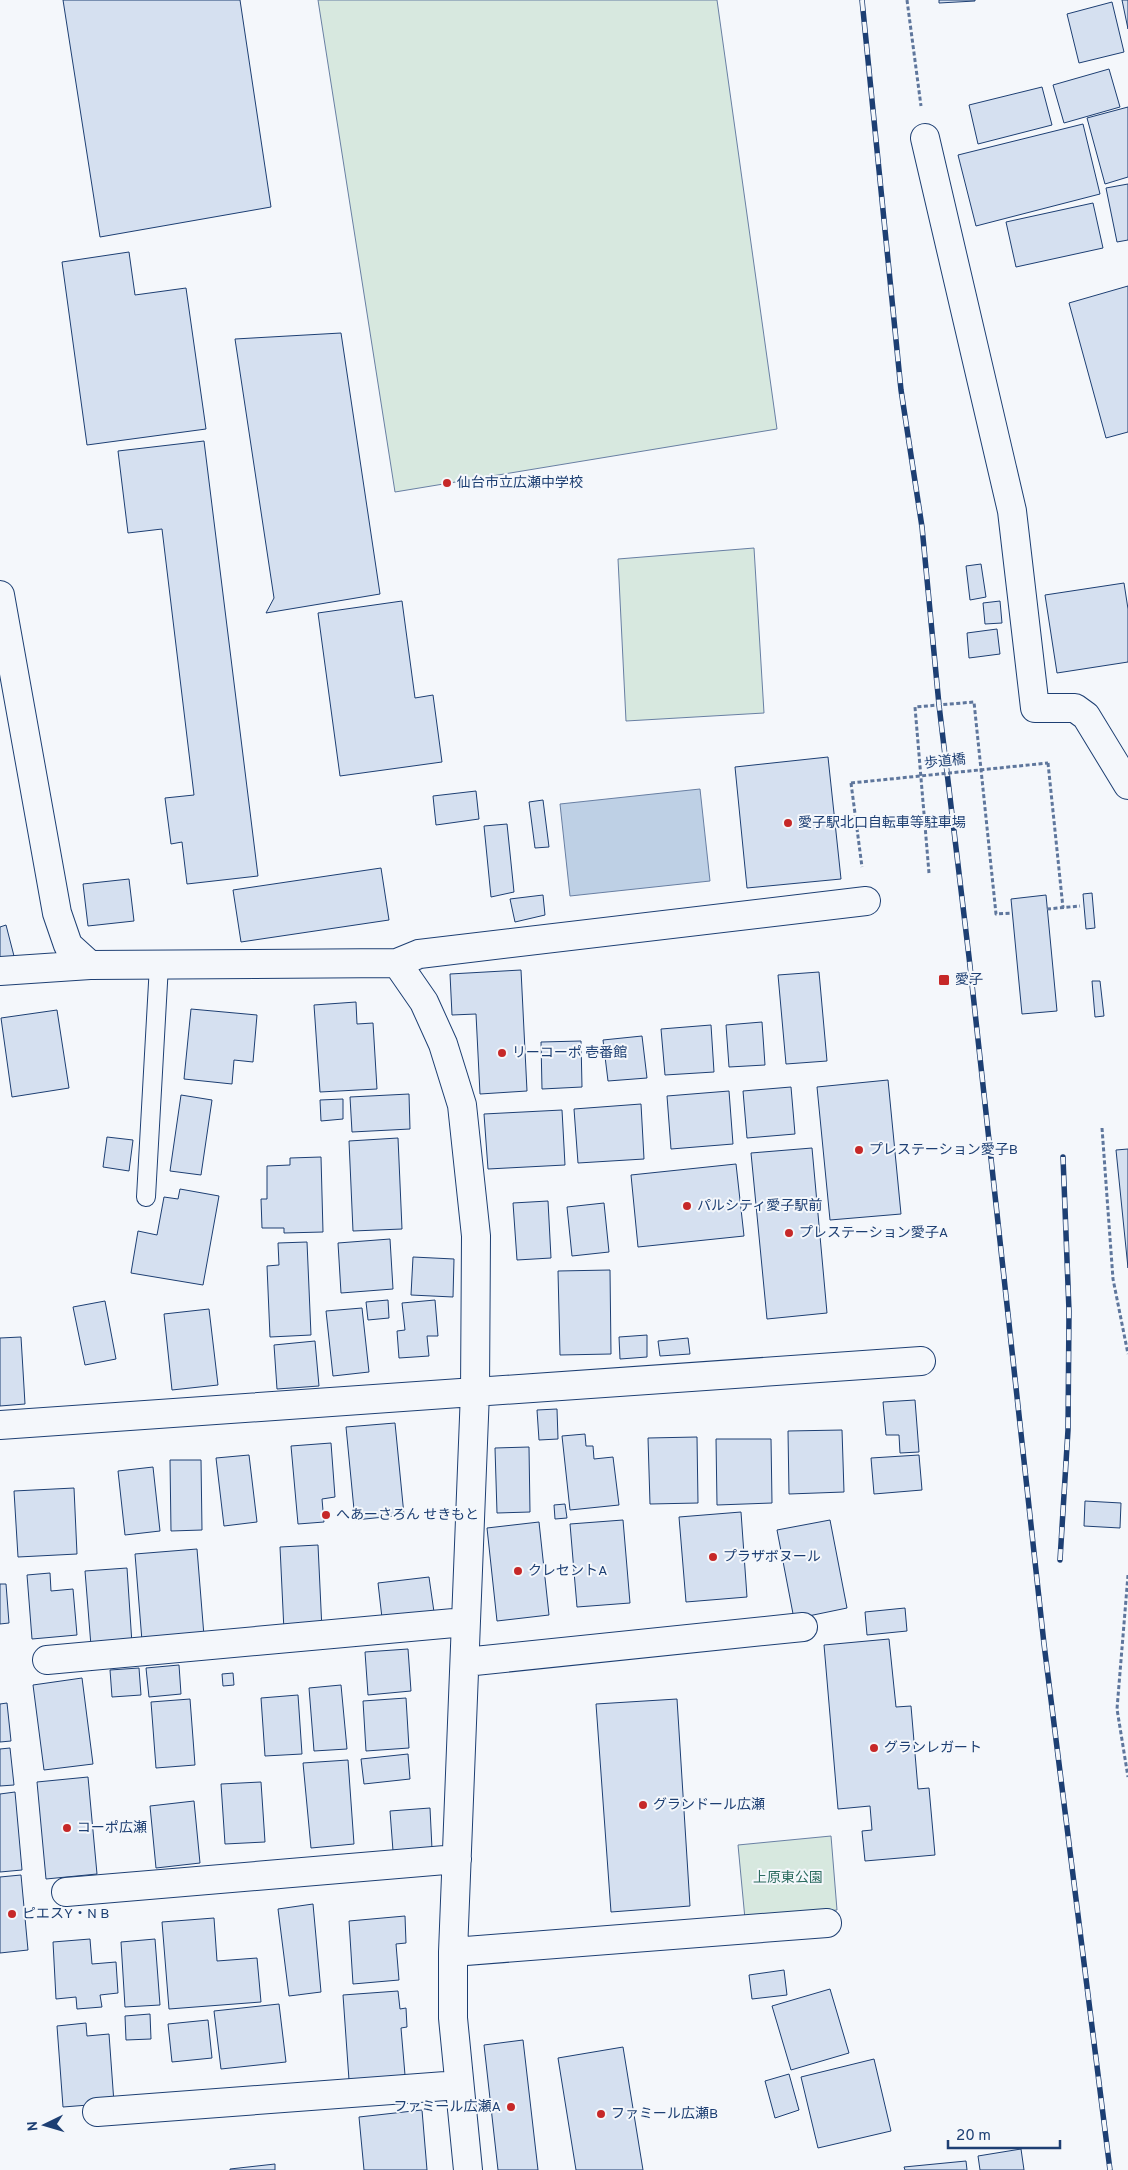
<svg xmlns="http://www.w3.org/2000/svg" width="1128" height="2170" font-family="Overpass,'Noto Sans JP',sans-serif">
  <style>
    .green { fill: #d7e8df; stroke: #687fa3 }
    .water { fill: #bed0e5; stroke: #687fa3 }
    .building { fill: #d5e0f0; stroke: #1d3f73 }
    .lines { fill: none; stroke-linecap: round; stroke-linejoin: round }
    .service-casing { stroke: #1d3f73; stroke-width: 20 }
    .minor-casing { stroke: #1d3f73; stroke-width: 30 }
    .path { stroke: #5e769c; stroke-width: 3; stroke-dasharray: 4 2.5; stroke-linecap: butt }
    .service { stroke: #f4f7fb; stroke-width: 18 }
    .minor { stroke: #f4f7fb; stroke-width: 28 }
    .rail-casing { stroke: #1d3f73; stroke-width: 5.5 }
    .rail { stroke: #f4f7fb; stroke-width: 4; stroke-dasharray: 11; stroke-linecap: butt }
    .path-bridge { stroke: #5e769c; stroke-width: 3; stroke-dasharray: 4 2.5; stroke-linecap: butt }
    .poi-dot { fill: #c62828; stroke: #f4f7fb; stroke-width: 2 }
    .labels { text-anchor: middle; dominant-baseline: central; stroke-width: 4; stroke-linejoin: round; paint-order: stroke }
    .poi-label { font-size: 14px; fill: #1d3f73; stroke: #f4f7fb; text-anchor: start }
    .street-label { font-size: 14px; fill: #1d3f73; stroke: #f4f7fb }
    .park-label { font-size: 14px; fill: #2c6c60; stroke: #f4f7fb }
  </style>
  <rect width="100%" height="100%" fill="#f4f7fb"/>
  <path class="green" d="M318,0H717L777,429L395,492Z
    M754,548L764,713L626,721L618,559Z
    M831,1836L837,1910L745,1919L738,1845Z"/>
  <path class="water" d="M700,789L710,881L570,896L560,804Z"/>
  <path class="building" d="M63,0H240L271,207L100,237Z
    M939,0H975V1L939,3Z
    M1122,0H1128V29Z
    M1112,2L1124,52L1079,63L1067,14Z
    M1109,69L1120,107L1064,123L1053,85Z
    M1042,87L1052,125L978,144L969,105Z
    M1128,107V177L1105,184L1087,118Z
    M1083,124L1100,194L976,226L958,155Z
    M1128,184V240L1117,242L1106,188Z
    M1093,203L1103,248L1016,267L1006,222Z
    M129,252L135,295L186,288L206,429L87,445L62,262Z
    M1128,286V432L1106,438L1069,303Z
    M341,333L380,594L266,613L274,598L235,339Z
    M204,441L258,876L187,884L182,842L171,844L165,798L194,795L162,529L128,533L118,451Z
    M981,564L986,597L970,600L966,566Z
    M1124,583L1128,609V662L1057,673L1045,595Z
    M402,601L415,698L433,695L442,762L340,776L318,613Z
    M1000,601L1002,623L985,624L983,603Z
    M997,629L1000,654L969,658L967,633Z
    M828,757L841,879L747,888L735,767Z
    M476,791L479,819L436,825L433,796Z
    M543,800L549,847L535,848L529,802Z
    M507,824L514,892L491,897L484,826Z
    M381,868L389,920L241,942L233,890Z
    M129,879L134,921L88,926L83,884Z
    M1092,893L1095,928L1086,929L1083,894Z
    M543,895L545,915L515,922L510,899Z
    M1046,895L1057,1011L1022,1014L1011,899Z
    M6,925L14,956L0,960V927Z
    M521,970L527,1091L480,1094L476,1014L452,1015L450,974Z
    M819,972L827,1061L786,1064L778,975Z
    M1092,981H1100L1104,1016L1095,1017Z
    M356,1002L357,1024L373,1023L377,1089L320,1092L314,1005Z
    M191,1009L257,1015L253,1062L234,1060L232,1084L184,1079Z
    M57,1010L69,1088L12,1097L1,1018Z
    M762,1022L765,1065L729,1067L726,1025Z
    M711,1025L714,1072L665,1075L661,1029Z
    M642,1036L647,1078L608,1081L603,1040Z
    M581,1041L582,1087L542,1089L541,1042Z
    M888,1080L901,1214L830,1220L817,1087Z
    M791,1087L795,1134L747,1138L743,1091Z
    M729,1091L733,1144L671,1149L667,1096Z
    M409,1094L410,1129L352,1132L350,1097Z
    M181,1095L212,1100L201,1175L170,1171Z
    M343,1099V1119L321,1121L320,1100Z
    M641,1104L644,1159L578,1163L574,1109Z
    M562,1110L565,1165L488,1169L484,1114Z
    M107,1137L133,1140L129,1171L103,1167Z
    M398,1138L402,1229L353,1231L349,1141Z
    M812,1148L827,1313L767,1319L751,1153Z
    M1128,1149V1268L1116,1150Z
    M321,1157L323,1232L284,1233V1228H262L261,1199H267V1166L290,1165V1158Z
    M736,1164L744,1236L638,1247L631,1175Z
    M180,1189L219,1196L203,1285L131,1273L138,1231L157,1235L164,1197L178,1199Z
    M548,1201L551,1258L517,1260L513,1203Z
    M604,1203L609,1252L572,1256L567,1207Z
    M390,1239L393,1289L341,1293L338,1243Z
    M307,1242L311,1335L270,1337L267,1266L279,1265L278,1243Z
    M413,1257L454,1259L453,1297L411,1295Z
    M610,1270L611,1354L560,1355L558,1271Z
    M388,1300L389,1318L368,1320L366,1302Z
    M435,1300L438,1336H427L429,1356L399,1358L397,1331L405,1330L402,1303Z
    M105,1301L116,1359L85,1365L73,1307Z
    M362,1308L369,1372L333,1376L326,1311Z
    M209,1309L218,1385L172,1390L164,1314Z
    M647,1335V1357L620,1359L619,1337Z
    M21,1337L25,1404L0,1406V1338Z
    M688,1338L690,1354L660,1356L658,1341Z
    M315,1341L319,1386L277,1389L274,1345Z
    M915,1400L919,1452L900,1453L899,1435H886L883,1402Z
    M557,1409L558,1439L539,1440L537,1410Z
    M395,1423L404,1515L355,1520L346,1427Z
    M842,1430L844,1492L789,1494L788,1431Z
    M585,1434L586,1446H593L594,1459L613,1457L619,1505L570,1510L562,1436Z
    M697,1437L698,1503L650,1504L648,1438Z
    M716,1439H771L772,1503L717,1505Z
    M331,1443L335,1497L322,1499L324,1522L298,1524L291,1446Z
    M529,1447L530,1512L497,1513L495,1448Z
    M249,1455L257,1522L224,1526L216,1458Z
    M919,1455L922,1490L874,1494L871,1458Z
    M170,1460H201L202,1530L171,1531Z
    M153,1467L160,1531L125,1535L118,1471Z
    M74,1488L77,1554L18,1557L14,1491Z
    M1085,1501L1121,1503L1120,1528L1084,1526Z
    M565,1504L567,1518L555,1519L554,1505Z
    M741,1512L747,1597L686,1602L679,1517Z
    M623,1520L630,1603L577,1607L570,1524Z
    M830,1520L847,1608L794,1619L777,1530Z
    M539,1522L549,1615L497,1621L487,1528Z
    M318,1545L322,1630L284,1631L280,1547Z
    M197,1549L204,1636L142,1641L135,1554Z
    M127,1568L132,1644L91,1646L85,1571Z
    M50,1573L51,1591L73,1589L77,1635L32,1639L27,1575Z
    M429,1577L434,1612L382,1618L378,1583Z
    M0,1584H6L9,1623L0,1624Z
    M905,1608L907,1631L867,1635L865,1612Z
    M889,1639L896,1707L911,1706L918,1789L929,1788L935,1855L865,1861L862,1831L872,1830L870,1806L838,1809L824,1645Z
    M408,1649L411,1691L368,1695L365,1652Z
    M179,1665L181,1694L149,1697L146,1668Z
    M139,1668L141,1695L112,1697L110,1670Z
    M233,1673L234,1685L223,1686L222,1674Z
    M82,1678L93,1764L44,1770L33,1685Z
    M341,1685L347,1749L314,1751L309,1688Z
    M298,1695L302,1754L265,1756L261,1698Z
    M406,1698L409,1748L366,1751L363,1701Z
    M190,1699L195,1765L156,1768L151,1702Z
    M677,1699L690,1906L611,1912L596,1704Z
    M7,1703L11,1741L0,1742V1704Z
    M10,1748L14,1785L0,1786V1749Z
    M408,1754L410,1779L364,1784L361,1759Z
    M348,1760L354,1844L311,1848L303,1763Z
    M88,1777L97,1874L46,1879L37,1782Z
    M261,1782L265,1842L225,1844L221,1784Z
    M15,1792L22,1870L0,1872V1794Z
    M194,1801L200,1863L156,1868L150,1806Z
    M430,1808L432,1849L393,1851L390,1811Z
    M21,1875L28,1950L0,1953V1877Z
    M313,1904L321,1992L289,1996L278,1909Z
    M405,1916L406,1943L396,1944L399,1980L353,1984L349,1921Z
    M214,1918L217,1961L257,1958L261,2002L169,2009L162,1922Z
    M90,1939L92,1964L116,1962L118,1993L100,1995L102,2007L77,2009L76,1997L56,1999L53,1942Z
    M155,1939L160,2005L125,2007L121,1942Z
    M784,1970L787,1995L752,1999L749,1975Z
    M830,1989L849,2053L791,2070L772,2006Z
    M398,1991L400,2009L406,2008L407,2027L401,2028L405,2075L349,2080L343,1995Z
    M279,2004L286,2062L221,2069L214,2011Z
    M150,2014L151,2039L126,2040L125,2016Z
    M208,2020L212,2058L172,2062L168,2024Z
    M86,2023L87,2036L109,2034L114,2103L63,2107L57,2026Z
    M523,2040L538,2170H498L484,2045Z
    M623,2047L643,2170H576L558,2058Z
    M874,2059L891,2131L818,2148L801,2077Z
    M789,2074L799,2110L775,2118L765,2081Z
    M422,2110L427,2170H364L359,2117Z
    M1021,2149L1024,2170H980L978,2156Z
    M966,2161L967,2170H905L904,2167Z
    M275,2164V2170H230V2169Z"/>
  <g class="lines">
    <defs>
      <path id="service" d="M146,1197L159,965"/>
      <path id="minor" d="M925,138L1012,511L1035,708H1075L1086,716L1128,785
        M0,595L57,913L68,945L90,965
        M397,963L419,954L866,901
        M0,971L90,965L397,963L424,1002L443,1044L462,1105L476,1236L475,1392L453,1952V2018L468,2170
        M0,1425L921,1361
        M47,1660L465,1622
        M465,1662L803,1627
        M66,1892L457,1859
        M453,1952L827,1923
        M97,2112L459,2085"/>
    </defs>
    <use href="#service" class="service-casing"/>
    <use href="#minor" class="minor-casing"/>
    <path class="path" d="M907,0L921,106
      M1048,763L1063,908
      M851,783L862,867
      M929,873L915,707L974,702L996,914L1012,913
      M1047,909L1080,906
      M1102,1128L1113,1279L1128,1354
      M1128,1575L1117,1709L1128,1777"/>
    <use href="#service" class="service"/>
    <use href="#minor" class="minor"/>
    <defs>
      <path id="rail" d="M862,0L901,390L922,527L939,705L969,957L1044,1644L1110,2170
        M1060,1560L1068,1430L1069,1311L1063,1157"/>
    </defs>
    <use href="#rail" class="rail-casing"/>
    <use href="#rail" class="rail"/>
    <path class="path-bridge" d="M851,783L1048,763"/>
  </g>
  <g class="poi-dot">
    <circle cx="447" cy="483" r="5"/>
    <circle cx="788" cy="823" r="5"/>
    <rect x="938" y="974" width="12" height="12" rx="2.5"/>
    <circle cx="502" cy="1053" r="5"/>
    <circle cx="859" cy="1150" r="5"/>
    <circle cx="687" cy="1206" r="5"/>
    <circle cx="789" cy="1233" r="5"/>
    <circle cx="326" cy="1515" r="5"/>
    <circle cx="713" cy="1557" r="5"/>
    <circle cx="518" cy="1571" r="5"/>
    <circle cx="874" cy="1748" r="5"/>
    <circle cx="643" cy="1805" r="5"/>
    <circle cx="67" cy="1828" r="5"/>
    <circle cx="12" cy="1914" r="5"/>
    <circle cx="511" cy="2107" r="5"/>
    <circle cx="601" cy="2114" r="5"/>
  </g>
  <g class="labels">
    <g class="poi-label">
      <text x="457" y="483">仙台市立広瀬中学校</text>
      <text x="798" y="823">愛子駅北口自転車等駐車場</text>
      <text x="955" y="980">愛子</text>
      <text x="512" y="1053">リーコーポ 壱番館</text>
      <text x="869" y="1150">プレステーション愛子B</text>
      <text x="697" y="1206">パルシティ愛子駅前</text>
      <text x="799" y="1233">プレステーション愛子A</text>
      <text x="336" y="1515">へあーさろん せきもと</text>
      <text x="723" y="1557">プラザボヌール</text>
      <text x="528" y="1571">クレセントA</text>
      <text x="884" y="1748">グランレガート</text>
      <text x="653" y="1805">グランドール広瀬</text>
      <text x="77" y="1828">コーポ広瀬</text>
      <text x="22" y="1914">ピエスY・N B</text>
      <text x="501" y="2107" text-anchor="end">ファミール広瀬A</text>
      <text x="611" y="2114">ファミール広瀬B</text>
    </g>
    <g class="street-label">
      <text transform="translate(945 762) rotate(-6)">歩道橋</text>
    </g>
    <g class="park-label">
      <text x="788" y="1878">上原東公園</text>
    </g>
  </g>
  <g transform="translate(45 2125) rotate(265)" stroke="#f4f7fb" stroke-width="4" paint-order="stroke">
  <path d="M0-4L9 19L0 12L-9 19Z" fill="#1d3f73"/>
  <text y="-8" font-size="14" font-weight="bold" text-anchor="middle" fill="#1d3f73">N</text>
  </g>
  <path d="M948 2140v8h112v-8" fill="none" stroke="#1d3f73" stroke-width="2.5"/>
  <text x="956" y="2140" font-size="15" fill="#1d3f73" stroke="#f4f7fb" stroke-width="4" paint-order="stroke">20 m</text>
</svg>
